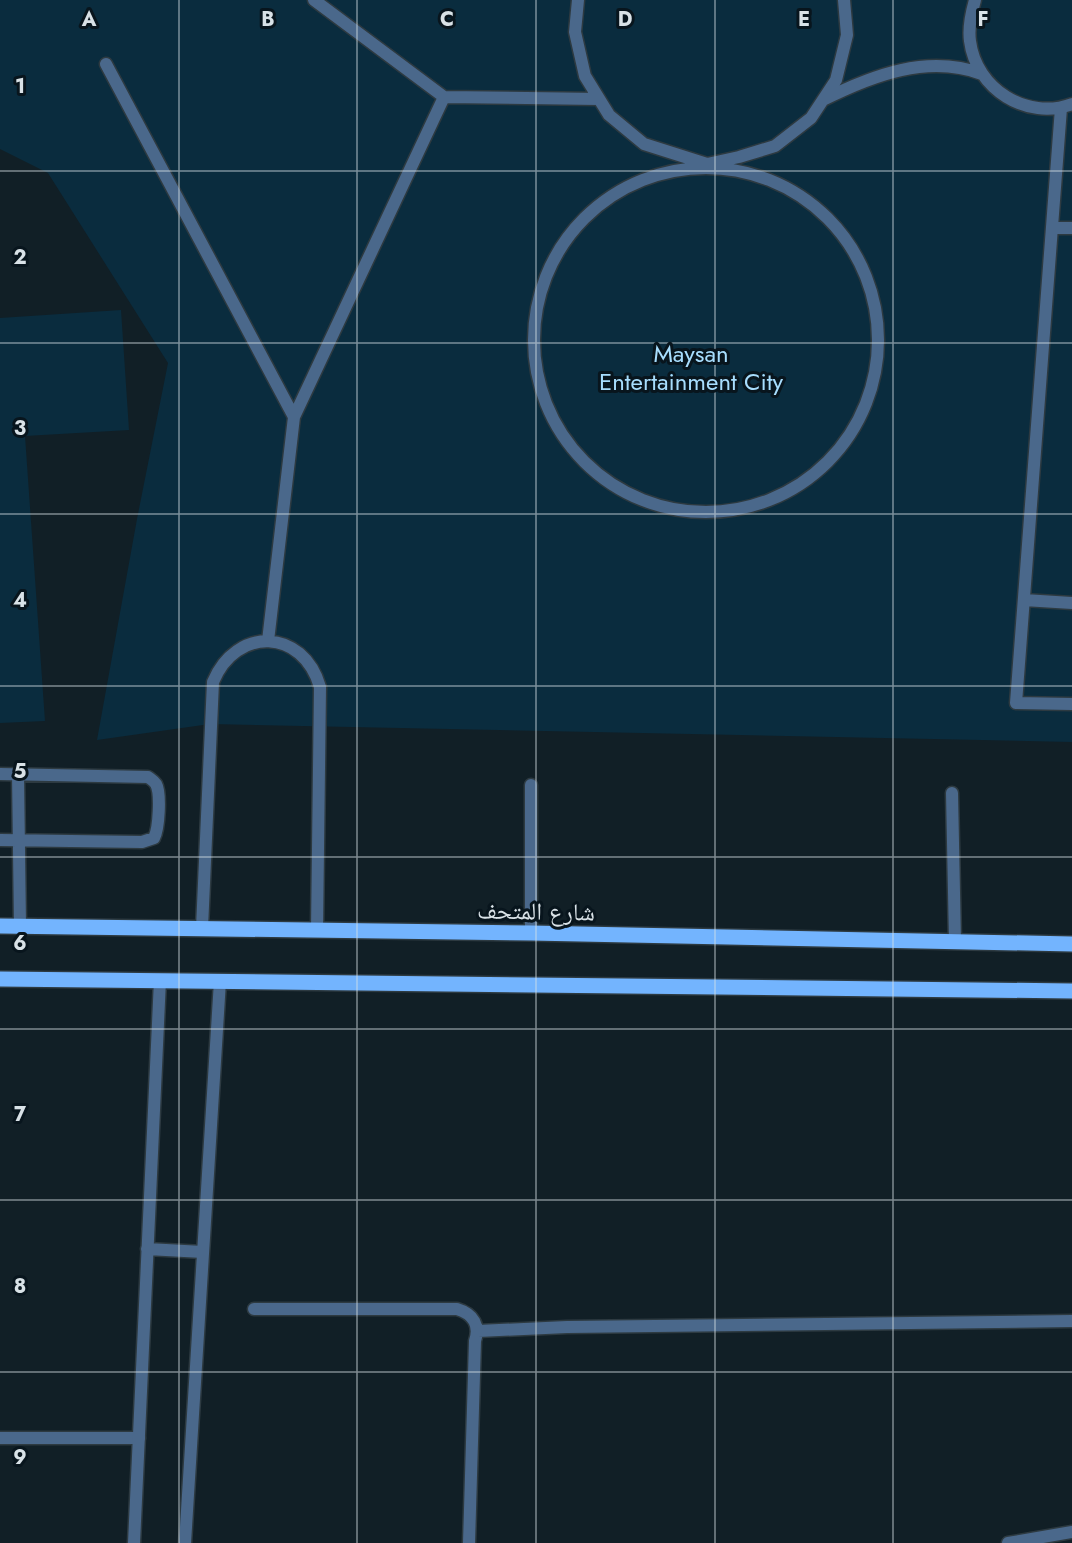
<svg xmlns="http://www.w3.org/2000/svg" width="1072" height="1543" font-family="Jost,'Noto Naskh Arabic',sans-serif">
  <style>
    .green { fill: #0a2c3e }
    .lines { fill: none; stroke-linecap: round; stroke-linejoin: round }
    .service-casing { stroke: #2d3a41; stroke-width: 15 }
    .pedestrian-casing { stroke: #2d3a41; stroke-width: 15 }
    .minor-casing { stroke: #2d3a41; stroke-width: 15 }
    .tertiary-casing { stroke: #2d3a41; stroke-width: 15 }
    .primary-casing { stroke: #2d3a41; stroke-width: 18 }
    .service { stroke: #4a688b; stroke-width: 12 }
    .pedestrian { stroke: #4a688b; stroke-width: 12 }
    .minor { stroke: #4a688b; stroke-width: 12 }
    .tertiary { stroke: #4a688b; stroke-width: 12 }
    .primary { stroke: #73b4fe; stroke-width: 15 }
    .grid { fill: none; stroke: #d9e2e7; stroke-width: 1.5; stroke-opacity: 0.55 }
    .labels { text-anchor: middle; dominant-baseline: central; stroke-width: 6; stroke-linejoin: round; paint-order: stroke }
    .park-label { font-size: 24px; fill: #a7ddfd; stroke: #08151d }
    .street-label { font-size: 24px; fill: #d9e2e7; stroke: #08151d }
    .grid-label { font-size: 20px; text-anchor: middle; font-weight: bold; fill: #d9e2e7; stroke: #08151d; stroke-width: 6; stroke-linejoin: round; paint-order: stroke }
  </style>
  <rect width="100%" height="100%" fill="#111f26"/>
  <path class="green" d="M0,0H1072V742L210,724L97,740L137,519L168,363L48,173L0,149Z
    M121,310L129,430L25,436L45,721L0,723V318Z"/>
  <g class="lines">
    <defs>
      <path id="service" d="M314,0L444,97
        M578,0L575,32L585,76L609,115L644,144L707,164L739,157L775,146L811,118L836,80L847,35L844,0
        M975,0C971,14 968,27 970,41C976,89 1027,121 1072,104
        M106,64L294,417
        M823,100C873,75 928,54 982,74
        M1061,108L1016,703L1072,704
        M534 340a172 172 0 1 1 344 0a172 172 0 1 1-344 0Z
        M1052,228H1072
        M1024,600L1072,603
        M268,641L294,417L444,97L599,99
        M0,774L148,777C152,780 153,780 156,784C161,793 159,829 154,838L142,842L0,840
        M18,774L20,926
        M531,785V933
        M952,793L955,942
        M202,928L213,682C236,626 303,628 320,687L317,930"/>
      <path id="pedestrian" d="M0,1438H139"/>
      <path id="minor" d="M254,1309H457C474,1314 480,1326 475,1341L469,1543
        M478,1331L567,1327L1072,1321
        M1008,1543L1072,1532"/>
      <path id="tertiary" d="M147,1249L203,1252
        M134,1543L160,980
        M185,1543L220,981"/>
      <path id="primary" d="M0,926L531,933L1072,944
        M0,979L1072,991"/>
    </defs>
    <use href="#service" class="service-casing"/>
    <use href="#pedestrian" class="pedestrian-casing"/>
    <use href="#minor" class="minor-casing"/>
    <use href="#tertiary" class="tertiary-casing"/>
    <use href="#primary" class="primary-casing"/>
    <use href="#service" class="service"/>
    <use href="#pedestrian" class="pedestrian"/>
    <use href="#minor" class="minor"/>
    <use href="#tertiary" class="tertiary"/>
    <use href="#primary" class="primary"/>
  </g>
  <path class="grid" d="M179,0V1543M357,0V1543M536,0V1543M715,0V1543M893,0V1543M0,171H1072M0,343H1072M0,514H1072M0,686H1072M0,857H1072M0,1029H1072M0,1200H1072M0,1372H1072"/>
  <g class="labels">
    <g class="park-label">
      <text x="691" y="353">Maysan<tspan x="691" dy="28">Entertainment City</tspan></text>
    </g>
    <g class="street-label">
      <text transform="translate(536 911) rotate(1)">شارع المتحف</text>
    </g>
  </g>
  <g class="grid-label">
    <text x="89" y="26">A</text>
    <text x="268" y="26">B</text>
    <text x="447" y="26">C</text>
    <text x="625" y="26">D</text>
    <text x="804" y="26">E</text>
    <text x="983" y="26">F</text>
    <text x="20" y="93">1</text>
    <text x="20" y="264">2</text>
    <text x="20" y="435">3</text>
    <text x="20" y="607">4</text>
    <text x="20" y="778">5</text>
    <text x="20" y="950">6</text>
    <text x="20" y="1121">7</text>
    <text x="20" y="1293">8</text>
    <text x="20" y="1464">9</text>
  </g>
</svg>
